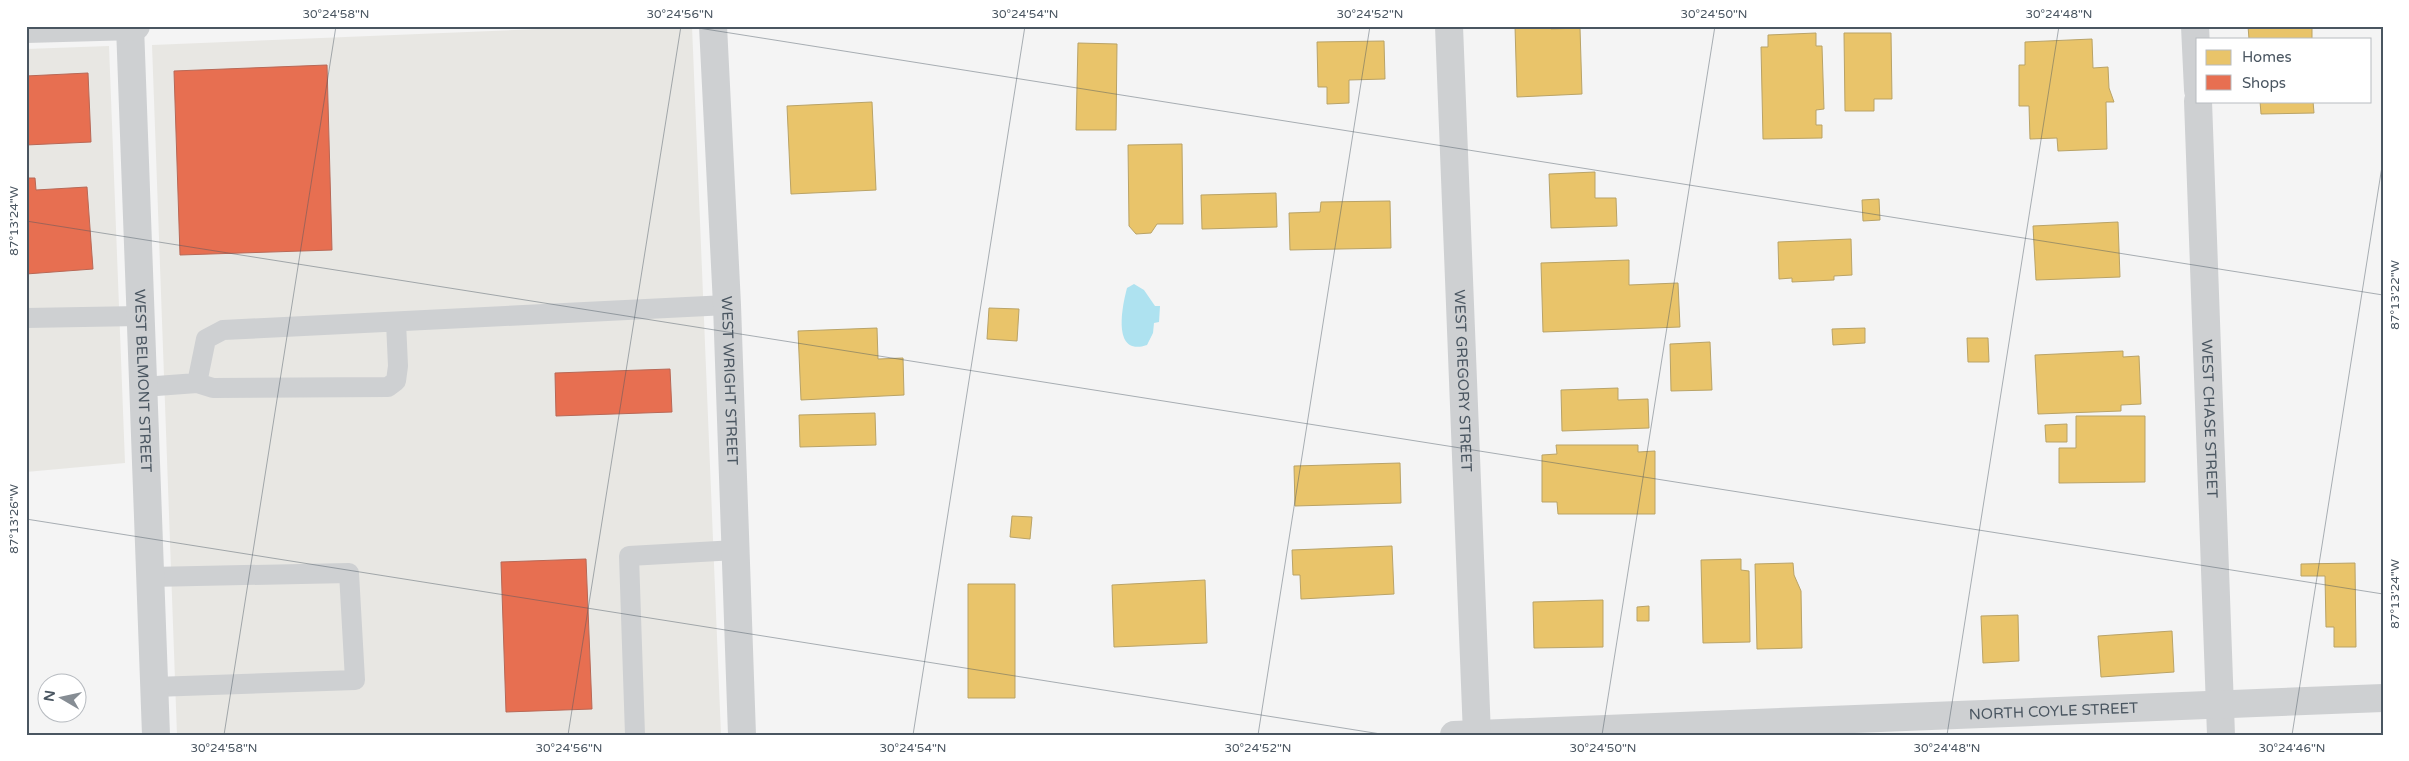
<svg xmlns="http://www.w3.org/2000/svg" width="2409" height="761" font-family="'Varela Round',sans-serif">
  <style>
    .commercial { fill: #e8e7e3 }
    .water { fill: #aee2f0 }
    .homes { fill: #e9c46a; stroke: #b9a367 }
    .shops { fill: #e76f51; stroke: #b86856 }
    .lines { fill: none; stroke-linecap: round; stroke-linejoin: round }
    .service { stroke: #ced0d2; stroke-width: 20 }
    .minor { stroke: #ced0d2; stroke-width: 28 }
    .tertiary { stroke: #ced0d2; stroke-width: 28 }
    .ticks { fill: none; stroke: #4a5661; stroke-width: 1; stroke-opacity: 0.45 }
    .labels { text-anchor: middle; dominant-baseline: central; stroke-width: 5; stroke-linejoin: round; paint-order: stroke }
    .street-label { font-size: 15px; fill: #4a5661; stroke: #fff }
    .neatline { fill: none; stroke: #4a5661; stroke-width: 2 }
    .ticks-label { font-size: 12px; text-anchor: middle; fill: #4a5661 }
  </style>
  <rect width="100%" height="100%" fill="#f4f4f4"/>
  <path class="commercial" d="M611,26H692L721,735H177L152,45Z
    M109,46L125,463L26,472V49Z"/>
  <path class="water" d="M1134,284L1144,290L1155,306H1160L1159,322L1154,323L1153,333L1147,345C1112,357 1122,307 1127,288Z"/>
  <path class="homes" d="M1515,26H1551V29L1580,28L1582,94L1517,97Z
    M2248,26H2312V39H2249Z
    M1816,33V46H1822L1824,109L1816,110V125H1822V138L1763,139L1761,47H1768V35Z
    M1844,33H1891L1892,99H1874V111H1845Z
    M2092,39L2093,68L2108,67L2109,88L2114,102H2106L2107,149L2058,151L2057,138L2030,139L2029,106H2019V65H2025V42Z
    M1384,41L1385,79L1349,80V103L1327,104V87H1318L1317,42Z
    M1078,43L1117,44L1116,130H1076Z
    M2260,101H2313L2314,113L2261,114Z
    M872,102L876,190L791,194L787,106Z
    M1182,144L1183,224H1157L1151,233L1136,234L1129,226L1128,145Z
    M1595,172V198H1616L1617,226L1551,228L1549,174Z
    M1276,193L1277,227L1202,229L1201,195Z
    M1879,199L1880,220L1863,221L1862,200Z
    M1390,201L1391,248L1290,250L1289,213L1320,212L1321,202Z
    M2118,222L2120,277L2036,280L2033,226Z
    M1851,239L1852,275L1834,276V280L1792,282V278L1779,279L1778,242Z
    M1629,260V285L1678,283L1680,327L1543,332L1541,263Z
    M989,308L1019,309L1017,341L987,339Z
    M877,328L878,359L903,358L904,395L801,400L798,331Z
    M1865,328V343L1833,345L1832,329Z
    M1967,338H1988L1989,362H1968Z
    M1710,342L1712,390L1671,391L1670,344Z
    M2123,351V357L2139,356L2141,404L2121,405V411L2038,414L2035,355Z
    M1618,388V400L1648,399L1649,428L1562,431L1561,390Z
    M875,413L876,445L800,447L799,415Z
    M2076,416H2145V482L2059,483V448H2076Z
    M2067,424V442H2046L2045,425Z
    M1556,445H1638V452L1655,451V514H1558L1557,502H1542V455L1557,454Z
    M1400,463L1401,503L1295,506L1294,466Z
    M1012,516L1032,517L1030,539L1010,537Z
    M1392,546L1394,594L1301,599L1300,575H1293L1292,550Z
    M1741,559V570L1749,571L1750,642L1703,643L1701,560Z
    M1793,563L1794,575L1801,591L1802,648L1757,649L1755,564Z
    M2355,563L2356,647H2334V627H2326L2325,576H2301V564Z
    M1205,580L1207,643L1114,647L1112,585Z
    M968,584H1015V698H968Z
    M1603,600V647L1534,648L1533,602Z
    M1649,606V621H1637V607Z
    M2018,615L2019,661L1983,663L1981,616Z
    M2172,631L2174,672L2101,677L2098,636Z"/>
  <path class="shops" d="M327,65L332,250L180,255L174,71Z
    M88,73L91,142L26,145V76Z
    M26,178H35L36,190L87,187L93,269L26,274Z
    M670,369L672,412L556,416L555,373Z
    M586,559L592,709L506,712L501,562Z"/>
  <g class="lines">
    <path class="service" d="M26,318L140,316
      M197,383L213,388L388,387L396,381L398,366L396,322
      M143,387L197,383L206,339L223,330L727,305
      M150,577L349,573L355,680L154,687
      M635,735L629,556L736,550"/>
    <g class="minor">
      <path id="s1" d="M130,26L156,735"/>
      <path id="s2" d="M713,26L727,305L742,735"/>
      <path d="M2195,26L2198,90"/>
      <path d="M26,29L136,26"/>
      <path id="s3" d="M2198,101L2221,735"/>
      <path id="s4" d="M1454,735L2383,698"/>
    </g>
    <path class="tertiary" id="s5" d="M1449,26L1477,735"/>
  </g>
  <path class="ticks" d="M686,26L2383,295M26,221L2383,594M26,519L1387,735M224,735L336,26M568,735L681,26M913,735L1025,26M1258,735L1370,26M1602,735L1715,26M1947,735L2059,26M2292,735L2383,160"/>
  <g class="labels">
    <g class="street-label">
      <text stroke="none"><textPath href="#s2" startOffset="355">WEST WRIGHT STREET</textPath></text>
      <text stroke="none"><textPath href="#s1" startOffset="355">WEST BELMONT STREET</textPath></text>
      <text stroke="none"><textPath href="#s5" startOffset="355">WEST GREGORY STREET</textPath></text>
      <text stroke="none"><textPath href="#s3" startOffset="318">WEST CHASE STREET</textPath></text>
      <text stroke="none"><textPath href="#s4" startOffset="600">NORTH COYLE STREET</textPath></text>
    </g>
  </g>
  <rect width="2409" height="761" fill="none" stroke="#ffffff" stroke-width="55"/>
  <rect x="2196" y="38" width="175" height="65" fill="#ffffff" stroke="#b7bbc0"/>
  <rect x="2206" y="50" width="25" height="15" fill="#e9c46a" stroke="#b7bbc0"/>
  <text x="2242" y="62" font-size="15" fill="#4a5661">Homes</text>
  <rect x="2206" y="75" width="25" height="15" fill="#e76f51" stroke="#b7bbc0"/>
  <text x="2242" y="88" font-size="15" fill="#4a5661">Shops</text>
  <g transform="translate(62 698) rotate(279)"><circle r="24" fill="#ffffff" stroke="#b7bbc0"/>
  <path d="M0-4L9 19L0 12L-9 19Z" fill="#868d94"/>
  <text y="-8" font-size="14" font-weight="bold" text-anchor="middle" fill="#4a5661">N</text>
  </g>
  <rect x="28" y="28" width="2354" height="706" class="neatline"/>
  <g class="ticks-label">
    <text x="336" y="18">30°24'58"N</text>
    <text x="680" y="18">30°24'56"N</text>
    <text x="1025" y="18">30°24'54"N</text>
    <text x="1370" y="18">30°24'52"N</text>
    <text x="1714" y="18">30°24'50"N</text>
    <text x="2059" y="18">30°24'48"N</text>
    <text transform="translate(14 221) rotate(-90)" y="4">87°13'24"W</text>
    <text transform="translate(2395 295) rotate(-90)" y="4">87°13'22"W</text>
    <text transform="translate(14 519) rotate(-90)" y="4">87°13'26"W</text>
    <text transform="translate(2395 594) rotate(-90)" y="4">87°13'24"W</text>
    <text x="224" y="752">30°24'58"N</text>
    <text x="569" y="752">30°24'56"N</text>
    <text x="913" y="752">30°24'54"N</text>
    <text x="1258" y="752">30°24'52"N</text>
    <text x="1603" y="752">30°24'50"N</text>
    <text x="1947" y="752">30°24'48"N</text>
    <text x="2292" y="752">30°24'46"N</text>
  </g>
</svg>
